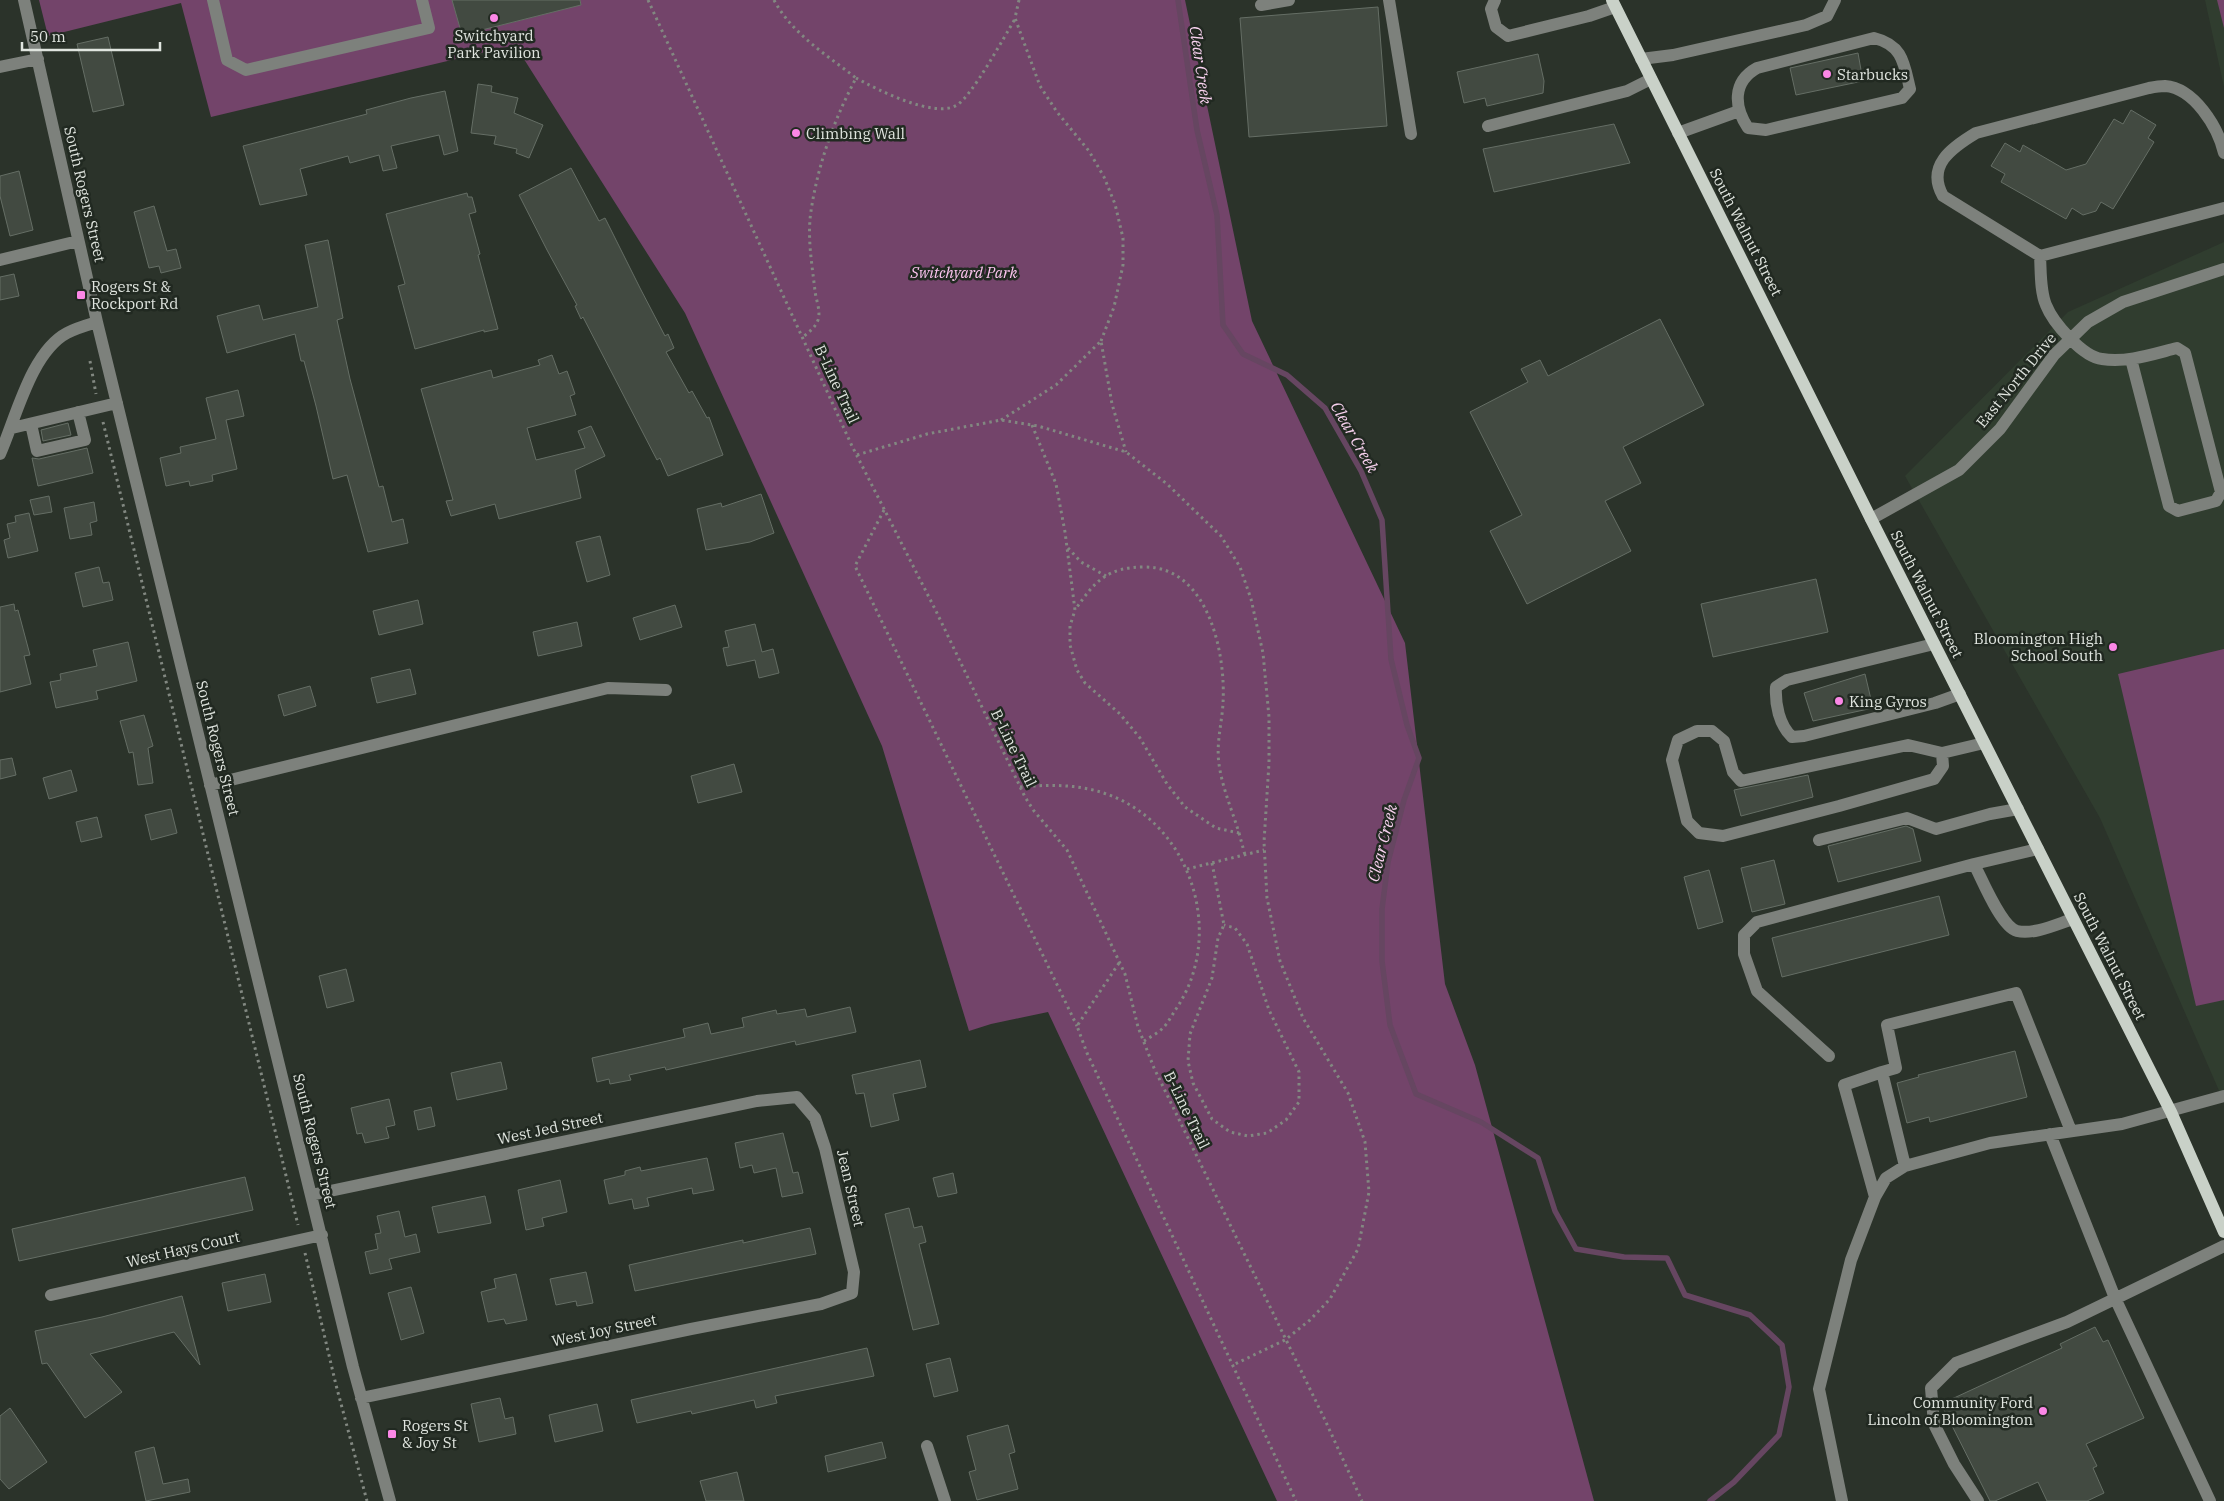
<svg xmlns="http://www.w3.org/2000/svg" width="2224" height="1501" font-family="'IBM Plex Serif',serif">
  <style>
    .built { fill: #303d2f }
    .green { fill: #73446a }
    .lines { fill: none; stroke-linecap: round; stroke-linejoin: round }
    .stream { stroke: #664661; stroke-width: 5.5 }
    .building { fill: #424a41; stroke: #656e65 }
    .path { stroke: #828881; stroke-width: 3; stroke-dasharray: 2.5 4; stroke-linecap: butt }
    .minor { stroke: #7d817c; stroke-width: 12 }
    .major { stroke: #c9d1c8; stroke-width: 12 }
    .poi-dot { fill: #fb87e6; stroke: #212921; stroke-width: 2 }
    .labels { text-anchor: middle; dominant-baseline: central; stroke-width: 5; stroke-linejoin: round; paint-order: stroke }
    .poi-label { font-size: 15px; fill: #e0e5df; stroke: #212921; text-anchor: start }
    .street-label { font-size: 15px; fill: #e0e5df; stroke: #212921 }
    .park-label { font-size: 15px; font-style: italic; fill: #ffc6f2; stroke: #212921 }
    .water-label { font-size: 16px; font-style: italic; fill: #fad3f1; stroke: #212921 }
  </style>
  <rect width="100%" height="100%" fill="#2b332a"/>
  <path class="built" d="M2205,0H2224V87Z
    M2224,242V1102L2100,818L1905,476L2068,312Z"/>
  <path class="green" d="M39,0H1185L1252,321L1405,643L1445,984L1475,1065L1594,1501H1277L1048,1012L991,1024L969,1031L882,746L685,313L515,45L211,117L181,3L48,36Z
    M2217,0H2224V28Z
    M2224,649V1000L2196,1006L2118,674Z"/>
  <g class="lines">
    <path class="stream" d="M1178,0L1197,130L1217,215L1223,325L1243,354L1287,375L1325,408L1361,471L1382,520L1391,659L1407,725L1419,758L1404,800L1388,862L1382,909V961L1390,1025L1416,1094L1481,1122L1538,1158L1555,1211L1576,1249L1624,1257L1667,1258L1685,1295L1750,1315L1782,1345L1789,1387L1779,1435L1734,1482L1710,1501"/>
  </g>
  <path class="building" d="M452,0H580L581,5L462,35Z
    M1378,7L1387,126L1249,137L1240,18Z
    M108,37L124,105L93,112L77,44Z
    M1858,53L1863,81L1796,95L1790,68Z
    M1538,54L1544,81L1543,93L1487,106L1485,98L1464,103L1457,72Z
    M478,84L492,86L491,92L518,98L514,113L543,125L529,158L516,153L517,149L494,144L496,136L471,133Z
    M445,91L458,151L444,155L439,135L391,146L397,168L383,171L379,155L350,163L348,156L300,169L307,195L260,205L243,146L367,114L366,110L411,98Z
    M2131,110L2156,125L2148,138L2154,142L2113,209L2101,202L2096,211L2083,215L2072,208L2066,219L2001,182L2005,174L1991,166L2005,143L2020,152L2023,145L2066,170L2086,164L2114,119L2123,124Z
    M1614,124L1630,163L1494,192L1483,149Z
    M571,168L599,221L605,218L640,288L665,336L668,334L674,348L666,352L689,393L692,391L707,418L709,417L723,455L668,476L660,458L657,460L583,317L581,319L575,306L577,305L547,250L519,195Z
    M19,171L33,230L10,236L0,196V176Z
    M467,193L468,197H472L476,212L469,214L480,254L478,255L498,329L484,332V330L415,349L398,286L405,284L386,214Z
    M154,206L167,251L176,249L181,268L161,273L159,266L149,268L134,212Z
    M328,240L343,318L337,320L350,379L379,487L383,486L392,522L403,519L408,543L368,552L347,475L333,479L316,406L304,361H301L295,334L227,353L217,316L259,305L263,320L318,307L305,245Z
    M14,274L19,296L0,300V277Z
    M1660,319L1704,405L1623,447L1641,483L1605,501L1631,551L1527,604L1490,531L1522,515L1470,412L1528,382L1521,369L1540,360L1548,376Z
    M552,355L559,374L567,371L575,394L570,396L576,415L527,428L536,460L585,448L578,431L591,426L605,456L575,470L581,498L499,519L495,504L451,516L446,501L453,500L421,389L491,370L493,378L540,365L538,360Z
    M238,390L244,416L226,420L237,469L212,475L213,481L190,486L189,481L166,486L160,458L181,453L180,447L216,439L206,398Z
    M68,423L71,435L43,441L41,430Z
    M87,448L93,473L38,486L32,458L39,459Z
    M761,494L774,533L750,542L706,550L697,509L721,503L722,507Z
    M49,496L52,512L34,515L30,500Z
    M94,502L97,521L90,523L92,535L70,539L64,508Z
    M29,513L38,551L8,558L4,540L10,538L7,524L16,522L15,516Z
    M600,536L610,575L587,582L576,542Z
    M99,567L103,583L109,582L113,600L83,607L75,573Z
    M1816,579L1828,632L1713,657L1701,604Z
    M418,600L423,624L379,635L373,611Z
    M14,604L15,611L18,610L30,655L24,656L31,684L0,692V607Z
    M675,605L682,627L640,640L633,618Z
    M577,622L582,646L538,656L533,632Z
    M755,624L762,652L773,649L779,673L759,678L755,660L727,666L723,648L729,647L725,631Z
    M128,642L137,681L96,691L98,699L56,708L50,682L61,680L60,674L97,666L93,650Z
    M410,669L416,694L377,703L371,678Z
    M1865,674L1873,708L1813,721L1804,693Z
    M310,686L316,706L284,716L278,695Z
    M144,715L153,746L148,748L153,783L138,785L133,752L129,753L120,721Z
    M12,758L16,775L0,779V760Z
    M734,764L742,792L698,803L691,776Z
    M71,770L77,791L49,799L43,778Z
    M1808,775L1813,797L1741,816L1734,790Z
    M171,809L177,833L151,840L145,815Z
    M97,817L102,837L81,842L76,822Z
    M1906,826L1913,829L1921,861L1838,882L1828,846Z
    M1774,860L1785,904L1752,912L1741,868Z
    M1709,870L1723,922L1698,929L1684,877Z
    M1939,896L1949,935L1782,977L1772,938Z
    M346,969L354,1001L327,1008L319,976Z
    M850,1007L856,1032L796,1045L795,1041L666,1070L665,1067L629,1075L631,1080L610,1084L609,1079L597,1082L592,1058L685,1037L683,1029L708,1023L711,1034L744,1027L742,1018L776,1010L777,1014L805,1009L807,1017Z
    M2015,1051L2027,1097L1930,1122L1929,1117L1907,1123L1897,1083L1919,1077L1918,1075Z
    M920,1060L926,1087L893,1094L899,1120L871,1127L864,1093L856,1094L852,1075Z
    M501,1062L507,1089L457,1100L451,1073Z
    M389,1099L395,1125L386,1127L389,1138L365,1143L362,1133L357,1134L351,1108Z
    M431,1107L435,1126L418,1130L414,1111Z
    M783,1133L793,1173L798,1172L803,1193L782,1197L776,1168L754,1173L752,1165L740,1168L735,1143Z
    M707,1158L714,1190L693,1194L692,1188L647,1198L649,1206L634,1209L632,1199L609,1204L604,1180L625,1175V1171L640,1167L641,1171Z
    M953,1173L957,1193L938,1197L933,1178Z
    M245,1177L253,1210L19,1261L12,1229Z
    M560,1180L567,1212L542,1218L544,1226L526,1230L518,1190Z
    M485,1196L491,1223L438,1233L432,1207Z
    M909,1208L914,1228L922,1226L926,1242L919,1244L939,1324L913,1330L885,1214Z
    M399,1211L405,1237L416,1234L420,1252L389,1259L392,1269L370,1274L365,1252L378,1249L375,1234L381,1233L377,1216Z
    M810,1228L816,1254L635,1291L629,1265L743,1240V1243Z
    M586,1272L593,1303L577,1306L576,1301L556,1305L550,1279Z
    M265,1274L271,1302L228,1311L222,1283Z
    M516,1274L527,1320L506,1324L504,1319L488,1322L481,1292L496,1288L494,1279Z
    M411,1287L424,1333L401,1340L388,1293Z
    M182,1296L200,1365L174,1332L90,1354L122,1392L85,1418L47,1363L42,1364L35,1331L102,1317Z
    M2095,1327L2103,1342L2108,1340L2144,1418L2086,1444L2097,1466L2093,1468L2104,1493L2087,1501H2047L2038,1482L1995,1501H1990L1941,1404L2062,1348L2060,1344Z
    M867,1348L874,1376L775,1396L777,1403L756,1408L754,1400L692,1414L691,1411L637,1423L631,1400Z
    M950,1358L958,1391L934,1397L926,1364Z
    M500,1398L505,1419L513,1417L516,1434L479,1442L471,1404Z
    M597,1404L603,1431L555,1442L549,1415Z
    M10,1408L47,1462L9,1489L0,1479V1416Z
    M1008,1425L1015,1452L1009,1454L1018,1489L977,1500L969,1472L976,1470L967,1436Z
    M882,1442L886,1458L828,1472L825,1456Z
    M154,1447L163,1484L188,1479L190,1492L146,1501L135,1452Z
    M737,1472L744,1501H706L700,1481Z"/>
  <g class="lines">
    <path class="path" d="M648,0L852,446L936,611L1025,797L1034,811L1067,850L1125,974L1138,1027L1154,1068L1325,1420L1362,1501
      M774,0C792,34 827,55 856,78C834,120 818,164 811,211C807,237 812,264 815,291C816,300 821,311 818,320C815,328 809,332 803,337
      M1019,0L1015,18L1040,86L1057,112L1089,151L1104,177L1115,204L1123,238V265L1114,307L1101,341
      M856,78C878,90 935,119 957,105C972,96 1004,37 1015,19
      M90,361L96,394
      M1001,420L1056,385L1101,341L1112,404L1126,452
      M103,422L298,1225
      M1032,425L1056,484L1065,532L1075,610L1070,626V645L1077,670L1085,683L1120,714L1140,738L1167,784L1185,807L1216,828L1239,833C1232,810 1222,787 1219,764C1216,743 1222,723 1223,703C1226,653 1208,567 1145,567C1107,567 1095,581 1075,610
      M857,455L927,434L1001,420L1038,426L1126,452L1167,484L1221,536L1240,567L1251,599L1263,653L1269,717V763L1264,842L1267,898L1280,961L1303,1018L1348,1093L1365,1142L1369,1192L1358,1249L1330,1299L1310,1320L1285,1340L1233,1365
      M884,510L855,566L1077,1026
      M1068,548L1081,562L1106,576
      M1020,787C1055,784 1088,784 1121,800C1196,837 1223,940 1176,1009C1172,1015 1168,1023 1163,1028C1158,1033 1150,1037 1144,1041
      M1239,833L1245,855
      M1212,863L1224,925L1218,938L1212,978L1190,1034L1188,1061L1193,1083L1212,1119L1230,1132L1248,1136L1267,1133L1286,1120L1299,1102V1072L1269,1010L1247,944L1235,928L1224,925
      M1187,869L1264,850
      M1119,963L1077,1026L1087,1053L1296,1501
      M305,1253L336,1385L367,1501"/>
    <path class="minor" d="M24,0L97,322L353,1367L390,1501
      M213,0L227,60L246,70L429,28L422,0
      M1389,0L1411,134
      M1495,0L1491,9L1496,27L1508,36L1589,16L1615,7
      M1261,5L1289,0
      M1874,38C1903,45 1904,64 1910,89L1902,98L1766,130L1748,128C1734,107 1732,82 1757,68Z
      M1641,59L1673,55L1806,25L1827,16L1835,0
      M0,67L38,59
      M1488,126L1627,91L1651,79
      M1678,133L1739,111
      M2224,153C2218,127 2194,88 2165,86C2160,86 2154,87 2149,88L1976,133C1951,148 1926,166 1943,196L2040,256L2224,208
      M2040,256C2041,272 2040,291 2046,305C2053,323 2083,357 2102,359C2127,363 2153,354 2177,348L2185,353L2221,492L2216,501L2178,511L2169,506L2131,359
      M0,260L78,241
      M31,424L37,451L85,440L78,412
      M12,428L117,403
      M0,454C16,418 31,352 67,333C76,328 87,325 97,322
      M1871,519L1959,470L2000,429L2054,355L2088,322L2123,302L2224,269
      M1934,644L1787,680L1776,687C1775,704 1779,725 1792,737L1804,736L1935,703L1960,694
      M1942,753L1943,766L1934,779L1839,806L1723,836L1699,833L1687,821L1672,760L1678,740L1697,731H1712L1724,741L1733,772L1741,781L1908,745L1942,753L1984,743
      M210,785L608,688L666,690
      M1819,840L1907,818L1936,829L1990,814L2018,809
      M1974,864C1982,879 2001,927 2017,931C2034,935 2057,924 2073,919
      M1829,1056L1757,991L1744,954V935L1757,922L1974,864L2038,849
      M2050,1134L2115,1298L2210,1501
      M1905,1166L1882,1072L1896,1068L1887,1025L2016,993L2071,1131
      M311,1195L757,1101L797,1097L815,1118L825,1148L854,1272L852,1293L821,1304L691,1329L361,1398
      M1875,1197L1844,1085L1882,1072
      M51,1295L322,1235
      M927,1446L945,1501
      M1842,1501L1819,1389L1851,1260L1875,1197L1886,1178L1905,1166L1990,1143L2122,1124L2224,1096
      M1978,1501L1954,1464L1934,1424L1931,1388L1956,1363L2067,1322L2224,1246"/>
    <path class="major" d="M1612,0L1871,519L2171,1112L2224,1232"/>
  </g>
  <g class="poi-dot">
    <circle cx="494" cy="18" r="5"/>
    <circle cx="1827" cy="74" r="5"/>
    <circle cx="796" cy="133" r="5"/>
    <rect x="76" y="290" width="10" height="10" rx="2.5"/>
    <circle cx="2113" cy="647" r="5"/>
    <circle cx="1839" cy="701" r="5"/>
    <circle cx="2043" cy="1411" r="5"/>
    <rect x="387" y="1429" width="10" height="10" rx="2.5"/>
  </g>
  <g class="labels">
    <g class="poi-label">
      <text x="494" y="35" text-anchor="middle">Switchyard<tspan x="494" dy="17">Park Pavilion</tspan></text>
      <text x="1837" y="74">Starbucks</text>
      <text x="806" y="133">Climbing Wall</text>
      <text x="91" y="286">Rogers St &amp;<tspan x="91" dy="17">Rockport Rd</tspan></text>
      <text x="2103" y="638" text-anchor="end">Bloomington High<tspan x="2103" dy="17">School South</tspan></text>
      <text x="1849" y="701">King Gyros</text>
      <text x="2033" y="1402" text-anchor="end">Community Ford<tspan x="2033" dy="17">Lincoln of Bloomington</tspan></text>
      <text x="402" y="1425">Rogers St<tspan x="402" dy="17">&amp; Joy St</tspan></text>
    </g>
    <g class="street-label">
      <text transform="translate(85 194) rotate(77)">South Rogers Street</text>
      <text transform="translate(1746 232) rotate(63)">South Walnut Street</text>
      <text transform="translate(2016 380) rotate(-51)">East North Drive</text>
      <text transform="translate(837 384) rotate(65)">B-Line Trail</text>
      <text transform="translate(1927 594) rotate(63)">South Walnut Street</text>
      <text transform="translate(218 748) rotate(76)">South Rogers Street</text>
      <text transform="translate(1014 748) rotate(64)">B-Line Trail</text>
      <text transform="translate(2110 956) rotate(63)">South Walnut Street</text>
      <text transform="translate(1187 1110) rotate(64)">B-Line Trail</text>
      <text transform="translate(550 1128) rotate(-12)">West Jed Street</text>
      <text transform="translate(315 1141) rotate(76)">South Rogers Street</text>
      <text transform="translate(851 1188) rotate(77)">Jean Street</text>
      <text transform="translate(183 1249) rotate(-13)">West Hays Court</text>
      <text transform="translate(604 1330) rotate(-12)">West Joy Street</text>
    </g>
    <g class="park-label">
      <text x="964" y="272">Switchyard Park</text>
    </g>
    <g class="water-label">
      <text transform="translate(1201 65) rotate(82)">Clear Creek</text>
      <text transform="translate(1355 437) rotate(60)">Clear Creek</text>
      <text transform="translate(1382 843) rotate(-76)">Clear Creek</text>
    </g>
  </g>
  <path d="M22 42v8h138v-8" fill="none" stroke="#e0e5df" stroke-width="2.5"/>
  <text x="30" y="42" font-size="15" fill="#e0e5df" stroke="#212921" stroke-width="4" paint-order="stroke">50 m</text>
</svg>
